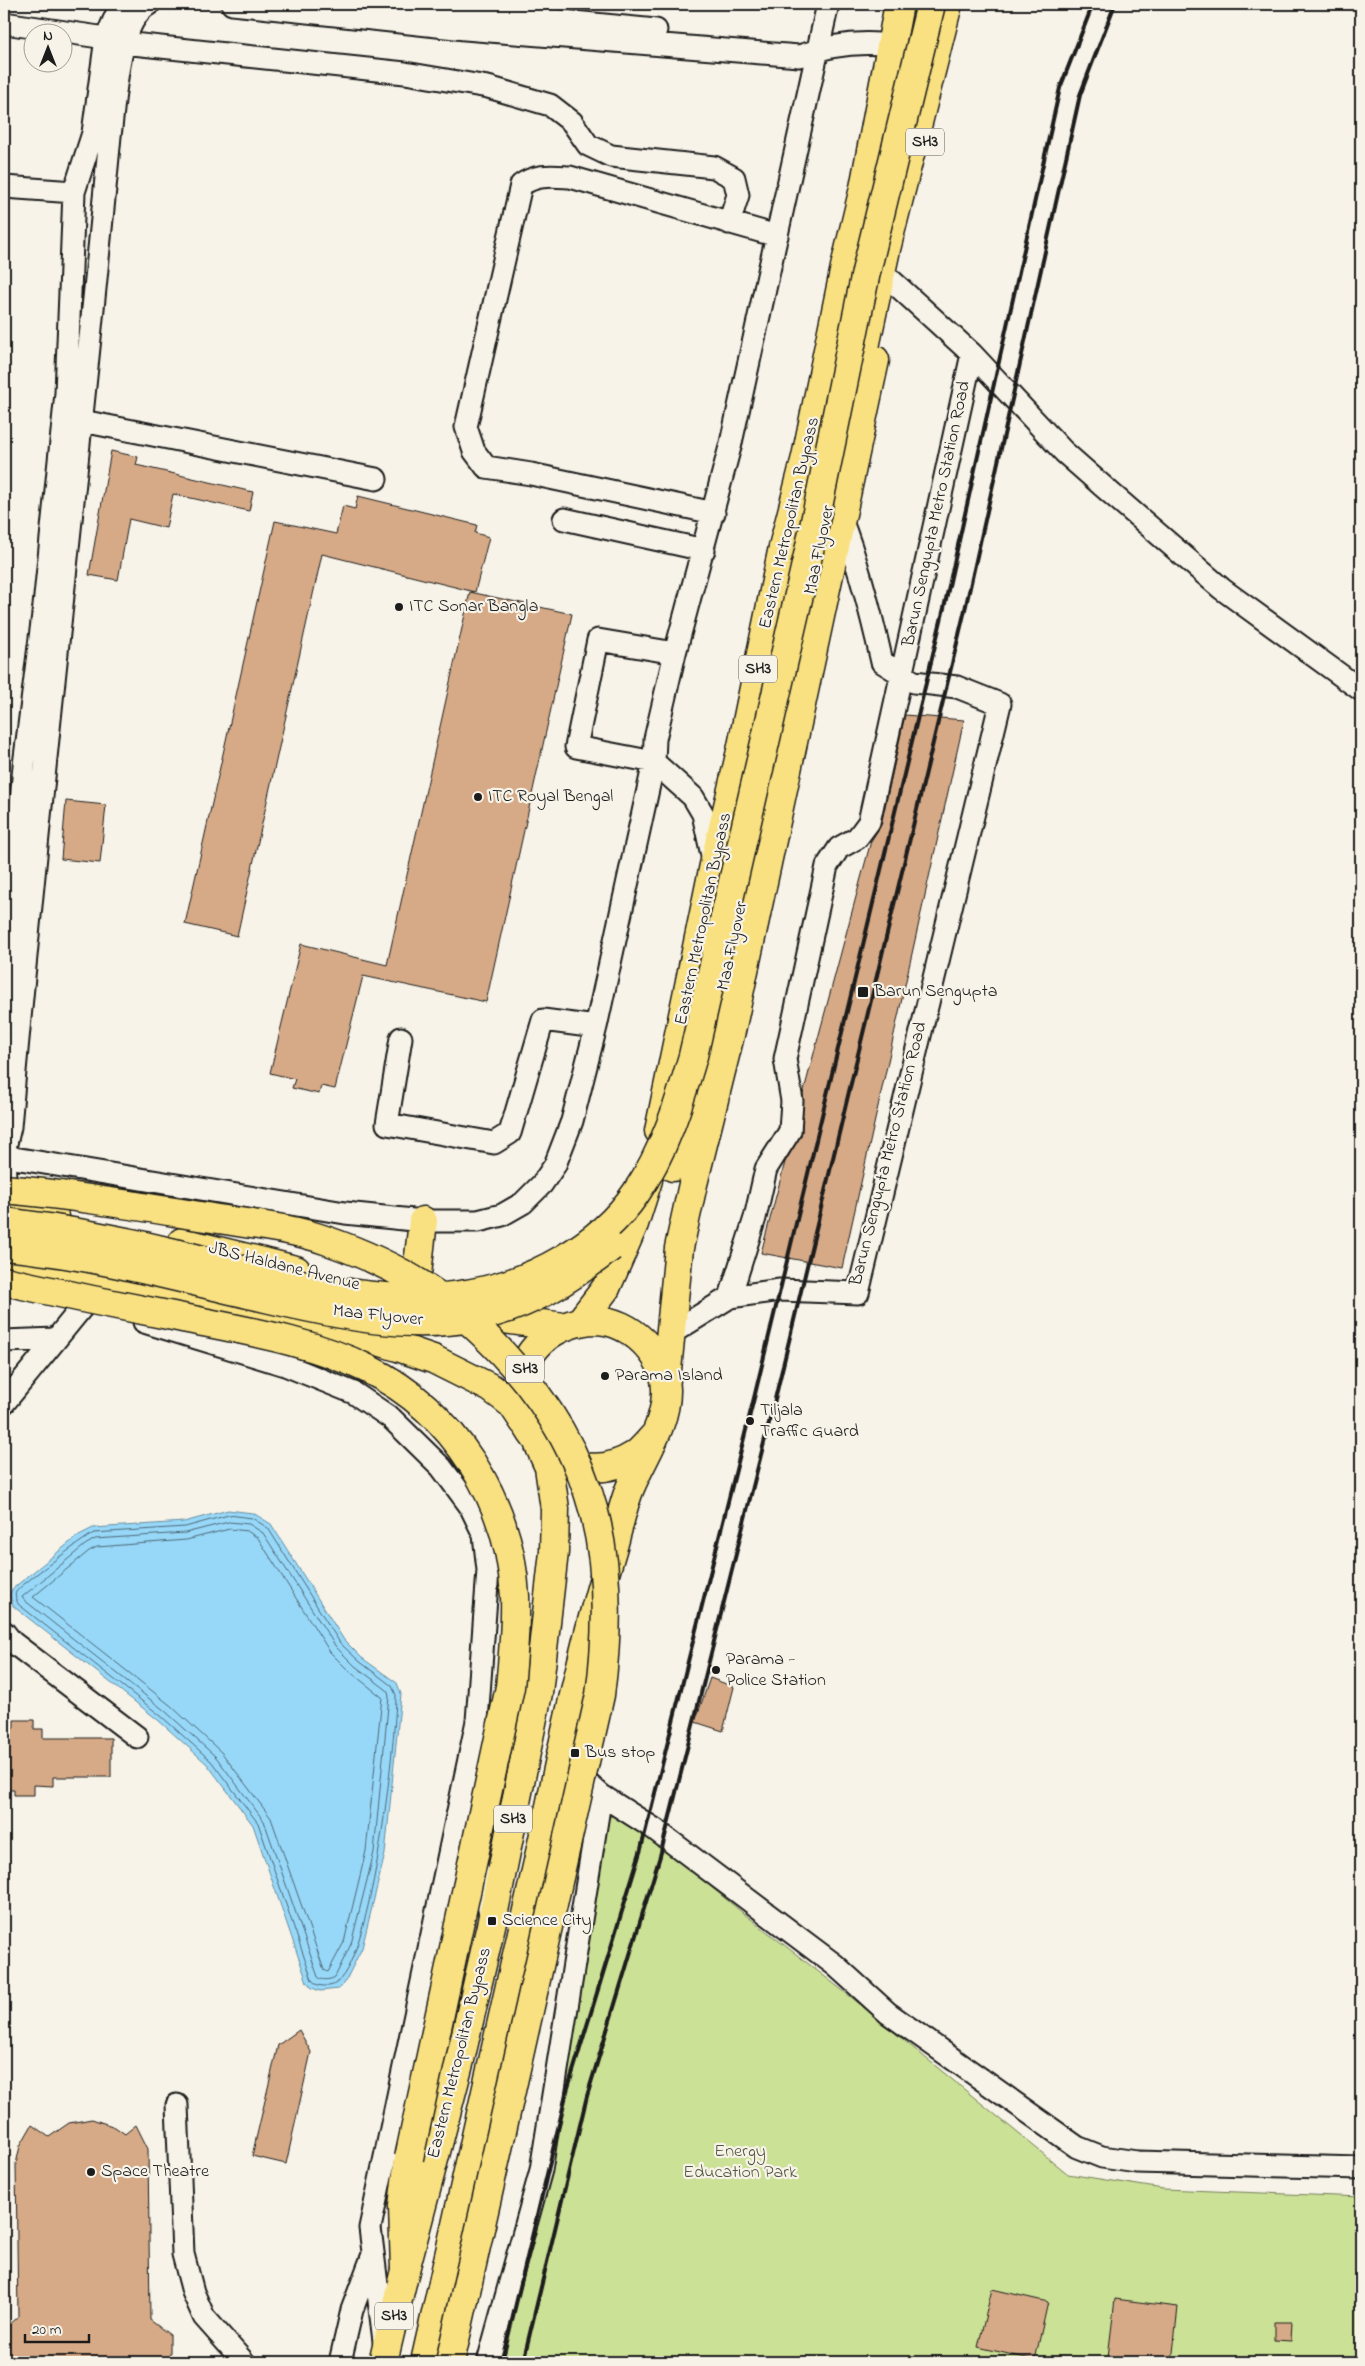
<svg xmlns="http://www.w3.org/2000/svg" width="1365" height="2366" font-family="'Indie Flower',sans-serif">
  <style>
    .green { fill: #cbe196; stroke: #747e59 }
    .water { fill: #97d8f9; stroke: #668da1 }
    .lines { fill: none; stroke-linecap: round; stroke-linejoin: round }
    .shore { stroke: #4d6774; stroke-width: 1 }
    .building { fill: #d6aa87; stroke: #1c1c1c }
    .minor-casing { stroke: #1c1c1c; stroke-width: 25 }
    .major-casing { stroke: #1c1c1c; stroke-width: 31 }
    .highway-casing { stroke: #1c1c1c; stroke-width: 31 }
    .minor { stroke: #f7f3e8; stroke-width: 21 }
    .major { stroke: #f9e181; stroke-width: 28 }
    .highway { stroke: #f9e181; stroke-width: 28 }
    .rail { stroke: #1c1c1c; stroke-width: 4 }
    .highway-bridge-casing { stroke: #1c1c1c; stroke-width: 31; stroke-linecap: butt }
    .highway-bridge { stroke: #f9e181; stroke-width: 28 }
    .poi-dot { fill: #1c1c1c; stroke: #f7f3e8; stroke-width: 2 }
    .labels { text-anchor: middle; dominant-baseline: central; stroke-width: 4.5; stroke-linejoin: round; paint-order: stroke }
    .shield { fill: #f7f3e8; stroke: #5e5c59; stroke-width: 1 }
    .shield-label { font-size: 16px; font-weight: bold; fill: #1c1c1c }
    .street-label { font-size: 18px; fill: #1c1c1c; stroke: #f7f3e8 }
    .poi-label { font-size: 18px; fill: #1c1c1c; stroke: #f7f3e8; text-anchor: start }
    .park-label { font-size: 18px; fill: #515741; stroke: #f7f3e8 }
  </style>
  <rect width="100%" height="100%" fill="#f7f3e8"/>
  <filter id="ink" filterUnits="userSpaceOnUse"><feTurbulence type="fractalNoise" baseFrequency=".02" numOctaves="2"/><feDisplacementMap in="SourceGraphic" scale="10" xChannelSelector="R" yChannelSelector="G"/><feConvolveMatrix kernelMatrix="1 2 1 2 8 2 1 2 1" color-interpolation-filters="sRGB"/></filter>
  <g filter="url(#ink)">
    <path class="green" d="M619,1811L738,1909L851,1997L1068,2174L1163,2189L1361,2197V2362H488L606,1820Z"/>
    <path class="water" d="M228,1510L253,1513L271,1524L344,1640L362,1658L397,1683L401,1694L385,1854L362,1948L344,1984L339,1989L320,1991L312,1988L307,1982L253,1825L207,1764L158,1720L13,1606L10,1595L12,1589L79,1535L93,1528L184,1522Z"/>
    <g class="lines">
      <path class="shore" d="M229,1515L252,1518L268,1528L340,1643L359,1661L392,1686L396,1695C396,1735 371,1983 329,1986C321,1986 316,1986 312,1980L258,1823L211,1761L161,1716L18,1604C17,1600 14,1596 16,1592C20,1585 83,1539 94,1533L185,1527Z
        M229,1522L249,1524L263,1533L336,1647L355,1666L387,1690L389,1696L374,1852L351,1944L335,1977C331,1980 321,1981 318,1977L264,1821L216,1757L165,1711L24,1600L22,1597L85,1545L95,1539L185,1533Z
        M230,1529L247,1531L258,1538L330,1652L349,1671L382,1697L366,1851L344,1942L328,1972L324,1970L271,1818L222,1753L170,1705L33,1597L89,1551L97,1547L186,1540Z"/>
    </g>
    <path class="building" d="M111,451L138,457L136,465L253,492L249,511L173,494L166,528L129,519L118,580L89,575Z
      M358,496L477,525L475,533L489,537L475,592L322,554L237,936L185,924L275,521L336,534L343,506L355,509Z
      M470,592L572,614L486,1002L363,976L335,1089L321,1086L319,1094L292,1088L295,1079L270,1073L301,944L387,965Z
      M905,715L964,720L842,1268L761,1253L785,1162L802,1132L803,1094L871,841L881,825Z
      M66,801L106,805L100,863L61,859Z
      M710,1678L734,1687L723,1731L695,1722Z
      M14,1720H34V1729H43V1738H111V1777H53V1786L34,1785V1795H14V1790H4L5,1728H14Z
      M299,2030L311,2052L286,2164L252,2156L278,2045Z
      M92,2119L115,2127L125,2134L136,2125L148,2149L150,2320L170,2335V2362H4V2330L18,2317L16,2164L20,2146L32,2125L49,2137L69,2123Z
      M992,2289L1048,2302L1035,2360L978,2347Z
      M1115,2299L1178,2307L1172,2362H1150L1108,2357Z
      M1274,2322H1292L1291,2341L1274,2340Z"/>
    <g class="lines">
      <defs>
        <path id="minor" d="M232,4L465,29L799,56C829,45 859,41 891,45
          M390,4L656,30
          M4,23L106,38
          M123,43L405,73L488,87L550,105L572,122L588,145L611,156L714,167L734,178L738,195L729,223
          M4,187L74,192
          M892,281L972,354L1064,452L1106,489L1222,589L1361,690
          M82,421L376,479
          M714,513L531,474L486,467L474,451L466,427L521,185C537,174 551,176 570,177L777,236
          M564,519L704,550
          M713,860L703,814L693,797L654,762L655,739L675,653L731,443L828,4
          M4,1011L24,765L44,606L66,393L74,192L93,133L106,38L121,4
          M401,1038L387,1124L494,1143L510,1133L543,1020L596,1027
          M4,1152L14,1158L345,1213L423,1221H478L502,1215L523,1203L542,1184L555,1165L572,1121L596,1027L654,762L576,747L598,640L675,653
          M6,1205L4,1152L10,1127C39,796 79,466 110,136C115,101 117,21 149,4
          M730,1297L755,1218L766,1169L790,1131L792,1101L785,1059L827,866L839,848L857,838L869,822L972,354
          M144,1322L285,1365L354,1393L391,1418L441,1467L470,1506L484,1535L488,1570L477,1721L370,2228L384,2341
          M670,1334L730,1297L780,1290L858,1293L1000,704L957,687L914,682L882,662C871,613 859,565 841,519
          M4,1341L56,1339
          M4,1403L97,1289
          M4,1632L12,1642L137,1737
          M572,1770L601,1795L653,1828L835,1965L888,2013L1077,2147L1102,2157L1137,2162L1361,2168
          M474,1855L492,1920
          M177,2105L183,2254L193,2292L204,2317L244,2362
          M340,2362L352,2310L372,2257
          M488,2362L541,2170L601,1795"/>
        <path id="major" d="M659,1131L714,865L741,751L783,547L806,457L845,267L864,188L899,4
          M4,1208L54,1216
          M182,1242L296,1270
          M4,1262L106,1276L349,1332L398,1347L433,1359L491,1388L512,1404L524,1422
          M414,1301L423,1221
          M480,1316L564,1327
          M580,1322L606,1288L634,1224L648,1180
          M666,1380L679,1248L693,1184L731,1031L875,360
          M383,2362L405,2270L460,2060L492,1921L538,1693L554,1552L555,1509L549,1467L539,1445
          M425,2362C462,2200 499,2038 535,1875C554,1792 569,1708 591,1625C598,1598 606,1570 614,1543C619,1525 623,1505 630,1488C643,1456 667,1425 666,1389C665,1354 630,1321 596,1320C578,1320 556,1328 543,1340C477,1400 559,1504 635,1455C642,1450 648,1442 655,1435"/>
        <path id="highway" d="M856,389L886,249L948,4
          M673,1167L700,1107L765,804
          M405,2270L403,2206L409,2158"/>
      </defs>
      <use href="#minor" class="minor-casing"/>
      <use href="#major" class="major-casing"/>
      <use href="#highway" class="highway-casing"/>
      <use href="#minor" class="minor"/>
      <use href="#major" class="major"/>
      <use href="#highway" class="highway"/>
      <path class="rail" d="M502,2362L567,2091L641,1849L755,1394L944,608L1060,88L1093,4
        M523,2362L587,2096L660,1856L775,1399L964,614L1080,95L1115,4"/>
      <defs>
        <path id="highway-bridge" d="M4,1189C74,1195 143,1207 212,1218C250,1224 292,1228 328,1241C400,1266 451,1298 503,1354C598,1456 618,1559 600,1695L450,2362
          M4,1222C61,1229 118,1239 175,1253C305,1284 437,1334 563,1259C592,1242 617,1221 636,1193C664,1152 679,1104 693,1056L809,551L866,272L931,4
          M4,1246C94,1254 182,1279 270,1299C336,1314 407,1331 475,1317C528,1307 569,1280 611,1247
          M4,1281C62,1294 120,1306 178,1317C241,1330 309,1340 368,1369C454,1411 510,1501 515,1596C516,1627 513,1657 510,1687L409,2158"/>
      </defs>
      <use href="#highway-bridge" class="highway-bridge-casing"/>
      <use href="#highway-bridge" class="highway-bridge"/>
    </g>
  </g>
  <g class="poi-dot">
    <circle cx="399" cy="607" r="5"/>
    <circle cx="478" cy="797" r="5"/>
    <rect x="857" y="986" width="12" height="12" rx="2.5"/>
    <circle cx="605" cy="1376" r="5"/>
    <circle cx="750" cy="1421" r="5"/>
    <circle cx="716" cy="1670" r="5"/>
    <rect x="570" y="1748" width="10" height="10" rx="2.5"/>
    <rect x="487" y="1916" width="10" height="10" rx="2.5"/>
    <circle cx="91" cy="2172" r="5"/>
  </g>
  <g class="labels">
    <g class="shield">
      <rect x="906" y="128.5" width="38" height="27" rx="4"/>
      <rect x="739" y="655.5" width="38" height="27" rx="4"/>
      <rect x="506" y="1355.5" width="38" height="27" rx="4"/>
      <rect x="494" y="1805.5" width="38" height="27" rx="4"/>
      <rect x="375" y="2302.5" width="38" height="27" rx="4"/>
    </g>
    <g class="shield-label">
      <text x="925" y="142">SH3</text>
      <text x="758" y="669">SH3</text>
      <text x="525" y="1369">SH3</text>
      <text x="513" y="1819">SH3</text>
      <text x="394" y="2316">SH3</text>
    </g>
    <g class="street-label">
      <text transform="translate(937 514) rotate(-78)">Barun Sengupta Metro Station Road</text>
      <text transform="translate(790 523) rotate(-77)">Eastern Metropolitan Bypass</text>
      <text transform="translate(820 550) rotate(-78)">Maa Flyover</text>
      <text transform="translate(704 919) rotate(-78)">Eastern Metropolitan Bypass</text>
      <text transform="translate(733 946) rotate(-78)">Maa Flyover</text>
      <text transform="translate(889 1154) rotate(-76)">Barun Sengupta Metro Station Road</text>
      <text transform="translate(284 1267) rotate(14)">JBS Haldane Avenue</text>
      <text transform="translate(378 1316) rotate(6)">Maa Flyover</text>
      <text transform="translate(460 2053) rotate(-76)">Eastern Metropolitan Bypass</text>
    </g>
    <g class="poi-label">
      <text x="409" y="607">ITC Sonar Bangla</text>
      <text x="488" y="797">ITC Royal Bengal</text>
      <text x="874" y="992">Barun Sengupta</text>
      <text x="615" y="1376">Parama Island</text>
      <text x="760" y="1411">Tiljala<tspan x="760" dy="21">Traffic Guard</tspan></text>
      <text x="726" y="1660">Parama -<tspan x="726" dy="21">Police Station</tspan></text>
      <text x="585" y="1753">Bus stop</text>
      <text x="502" y="1921">Science City</text>
      <text x="101" y="2172">Space Theatre</text>
    </g>
    <g class="park-label">
      <text x="740" y="2152">Energy<tspan x="740" dy="21">Education Park</tspan></text>
    </g>
  </g>
  <rect width="1365" height="2366" fill="none" stroke="#f7f3e8" stroke-width="20"/>
  <rect x="10" y="10" width="1345" height="2346" fill="none" stroke="#1c1c1c" stroke-width="2" filter="url(#ink)"/>
  <g transform="translate(48 48)"><circle r="24" fill="#f7f3e8" stroke="#9f9d96"/>
  <path d="M0-4L9 19L0 12L-9 19Z" fill="#1c1c1c"/>
  <text y="-8" font-size="14" font-weight="bold" text-anchor="middle" fill="#1c1c1c">N</text>
  </g>
  <path d="M25 2334v8h64v-8" fill="none" stroke="#1c1c1c" stroke-width="2.5"/>
  <text x="32" y="2334" font-size="15" fill="#1c1c1c" stroke="#f7f3e8" stroke-width="4" paint-order="stroke">20 m</text>
</svg>
